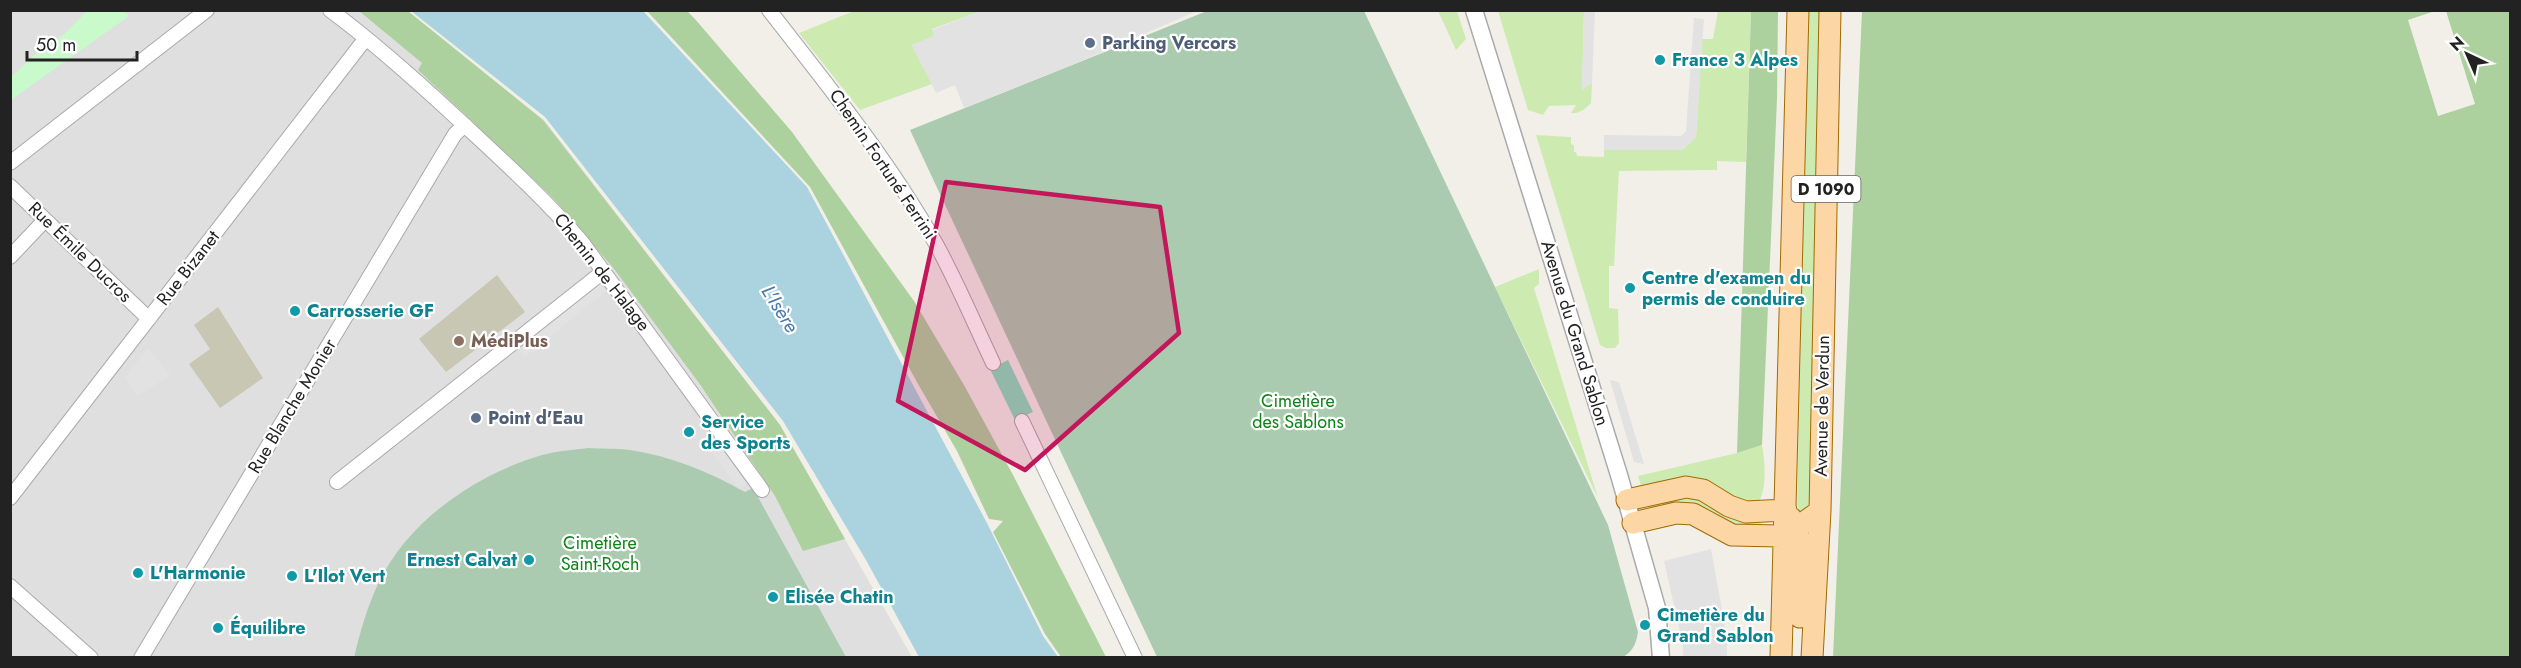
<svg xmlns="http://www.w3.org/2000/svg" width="2521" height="668" font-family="Jost,sans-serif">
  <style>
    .residential { fill: #e0dfdf }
    .construction { fill: #c7c7b4 }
    .grass { fill: #cdebb0 }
    .forest { fill: #add19e }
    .cemetery { fill: #aacbaf }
    .park { fill: #c8facc }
    .pitch { fill: #88e0be }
    .parking { fill: #e2e2e2 }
    .water { fill: #aad3df }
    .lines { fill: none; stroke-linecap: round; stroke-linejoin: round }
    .minor-casing { stroke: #a9a9a9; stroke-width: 16 }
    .tertiary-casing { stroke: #a9a9a9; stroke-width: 19 }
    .primary-casing { stroke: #a06b00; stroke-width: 23 }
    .minor { stroke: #fff; stroke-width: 14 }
    .tertiary { stroke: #fff; stroke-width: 16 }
    .primary { stroke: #fcd6a4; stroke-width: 21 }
    .marked { fill: #c2185b; fill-opacity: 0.2; stroke: #c2185b; stroke-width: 4.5; stroke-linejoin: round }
    .service-dot { fill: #5c6f8a; stroke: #fff; stroke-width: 2 }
    .culture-dot { fill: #0f9aa8; stroke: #fff; stroke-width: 2 }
    .education-dot { fill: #8d6e63; stroke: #fff; stroke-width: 2 }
    .labels { text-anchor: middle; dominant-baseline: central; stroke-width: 4.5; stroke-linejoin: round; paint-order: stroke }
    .shield { fill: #fff; stroke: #646464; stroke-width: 1.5 }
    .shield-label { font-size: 16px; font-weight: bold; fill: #222 }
    .service-label { font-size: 18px; font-weight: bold; fill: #4e5e75; stroke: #fff; text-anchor: start }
    .culture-label { font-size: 18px; font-weight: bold; fill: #0d838f; stroke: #fff; text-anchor: start }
    .street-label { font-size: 18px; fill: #222; stroke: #fff }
    .education-label { font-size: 18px; font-weight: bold; fill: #785e54; stroke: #fff; text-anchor: start }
    .park-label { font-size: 18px; fill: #0c8416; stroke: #fff }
    .water-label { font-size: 20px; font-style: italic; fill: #4a7aab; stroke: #fff }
  </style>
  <rect width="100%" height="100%" fill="#f2efe9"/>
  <path class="residential" d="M10,11H406L544,120L780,425L912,657H11Z"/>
  <path class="construction" d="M497,275L525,312L446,372L419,339Z
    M218,307L263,378L220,408L189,364L210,349L194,325Z"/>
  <path class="grass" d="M1819,10L1810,501L1806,509L1800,514L1797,504L1808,11Z
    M854,11H981L932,29L935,36L912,45L932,84L860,110L799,33Z
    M1438,11H1457L1466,39L1456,50Z
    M1498,11H1584L1582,89L1592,83L1591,103C1585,109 1580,114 1571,113L1576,105L1549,106L1543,115L1528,110Z
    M1718,11H1751L1746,162L1717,161V170L1619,171L1614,266H1609V308L1618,309L1619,343L1615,348H1606L1600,345L1536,135L1571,137V144L1574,145V152H1576L1577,156L1604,157V150H1682L1696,137L1702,39H1713Z
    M1539,269V284L1534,288L1598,498L1495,287Z
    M1762,445C1765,460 1768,493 1756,505L1643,492L1638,476L1737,453Z
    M1683,498L1698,499L1735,520L1762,523L1761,531L1650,515L1648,507Z"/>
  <path class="forest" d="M359,11H408L543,120L780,425L845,539L803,551L775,496L699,383L615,270L554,199L418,70L422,63Z
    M647,11H687L695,19L792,132L914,301L964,385L1013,475L1106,657H1061L1045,634L993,532L1003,521L989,519L957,451L918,384L810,187Z
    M1751,11H1778L1777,99L1762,445L1737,453Z
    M1862,11H2435L2408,20L2438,116L2475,104L2446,11H2510V657H1833Z"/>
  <path class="cemetery" d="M1207,11H1364L1608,525L1638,632C1636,644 1633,652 1621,658L1157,657L910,130Z
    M588,448C601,449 616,448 630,450C671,456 709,472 745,492L753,488L846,657L354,658C360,632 367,608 378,584C408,520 477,474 542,455C557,451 573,450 588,448Z"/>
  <path class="park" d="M88,10L124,11L129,16L11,100V77L39,51L64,34Z"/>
  <path class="pitch" d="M1008,360L1033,412L1015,420L990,369Z"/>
  <path class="parking" d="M981,11V10L1197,11L1072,65L964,108L955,85L936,93L912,45L934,36L932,30Z
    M1584,11H1595L1592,83L1582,90Z
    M1694,18L1704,19L1696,137L1682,150H1604V135L1681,136L1686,131Z
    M600,283L606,291L525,357L519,350Z
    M148,348L170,375L138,396L125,378Z
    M1610,380L1619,382L1644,464L1634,462Z
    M719,440L750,481L739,489L708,448Z
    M1711,549L1727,638V657H1683V645L1664,561Z"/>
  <path class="water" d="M411,11H643L807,187L988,525L1043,636L1058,657H919L866,560L783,421L545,117Z"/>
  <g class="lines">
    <defs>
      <path id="minor" d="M330,10C376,44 417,81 459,120C502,160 543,197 582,242L762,490
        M769,10C828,86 888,159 936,244C957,282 974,323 993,363
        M10,163L207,10
        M10,186L149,319
        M10,257L45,220
        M1022,421L1135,658
        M337,482L604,271
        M10,498L366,38
        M10,586L91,658
        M141,658L455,134L465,125"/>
      <path id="tertiary" d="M1474,10L1619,475L1657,608L1661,658"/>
      <path id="primary" d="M1627,500L1686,487L1703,490L1729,506L1746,512L1786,510
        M1791,518C1807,546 1800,585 1800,617
        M1633,523L1676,513L1693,514L1732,535L1785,536L1820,511
        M1781,658L1798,10
        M1812,658L1820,511L1830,10"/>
    </defs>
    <use href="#minor" class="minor-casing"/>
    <use href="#tertiary" class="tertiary-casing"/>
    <use href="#primary" class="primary-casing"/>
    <use href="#minor" class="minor"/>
    <use href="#tertiary" class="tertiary"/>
    <use href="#primary" class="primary"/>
  </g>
  <path class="marked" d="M946,182L1160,207L1179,333L1025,470L898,401Z"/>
  <g class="service-dot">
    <circle cx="1090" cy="43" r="6"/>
    <circle cx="476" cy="418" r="6"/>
  </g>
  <g class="culture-dot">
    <circle cx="1660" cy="60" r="6"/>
    <circle cx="1630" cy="288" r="6"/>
    <circle cx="295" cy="311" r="6"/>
    <circle cx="689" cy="432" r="6"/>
    <circle cx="529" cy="560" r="6"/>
    <circle cx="138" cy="573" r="6"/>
    <circle cx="292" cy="576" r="6"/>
    <circle cx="773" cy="597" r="6"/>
    <circle cx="1645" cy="625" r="6"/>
    <circle cx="218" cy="628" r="6"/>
  </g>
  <circle class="education-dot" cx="459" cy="341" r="6"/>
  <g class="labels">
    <rect class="shield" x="1791.5" y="176" width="69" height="26" rx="4.5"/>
    <g class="shield-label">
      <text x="1826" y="189">D 1090</text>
    </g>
    <g class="service-label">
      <text x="1102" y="43">Parking Vercors</text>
      <text x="488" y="418">Point d'Eau</text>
    </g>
    <g class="culture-label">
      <text x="1672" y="60">France 3 Alpes</text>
      <text x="1642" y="278">Centre d'examen du<tspan x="1642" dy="21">permis de conduire</tspan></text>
      <text x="307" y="311">Carrosserie GF</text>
      <text x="701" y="422">Service<tspan x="701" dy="21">des Sports</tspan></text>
      <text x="517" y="560" text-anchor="end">Ernest Calvat</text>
      <text x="150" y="573">L'Harmonie</text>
      <text x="304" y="576">L'Ilot Vert</text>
      <text x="785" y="597">Elisée Chatin</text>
      <text x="1657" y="615">Cimetière du<tspan x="1657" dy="21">Grand Sablon</tspan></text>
      <text x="230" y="628">Équilibre</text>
    </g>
    <g class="street-label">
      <text transform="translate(883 164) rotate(56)">Chemin Fortuné Ferrini</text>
      <text transform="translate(80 252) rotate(44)">Rue Émile Ducros</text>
      <text transform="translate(188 268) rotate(-52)">Rue Bizanet</text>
      <text transform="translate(602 272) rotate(52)">Chemin de Halage</text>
      <text transform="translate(1575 333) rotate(73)">Avenue du Grand Sablon</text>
      <text transform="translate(292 406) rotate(-59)">Rue Blanche Monier</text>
      <text transform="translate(1822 406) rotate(-89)">Avenue de Verdun</text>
    </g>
    <g class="education-label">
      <text x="471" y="341">MédiPlus</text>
    </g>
    <g class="park-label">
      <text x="1298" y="401">Cimetière<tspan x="1298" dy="21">des Sablons</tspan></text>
      <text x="600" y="543">Cimetière<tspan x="600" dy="21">Saint-Roch</tspan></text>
    </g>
    <g class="water-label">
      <text transform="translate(780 309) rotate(58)">L'Isère</text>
    </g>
  </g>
  <rect width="2521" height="668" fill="none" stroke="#222222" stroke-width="24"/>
  <g transform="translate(2467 54) rotate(316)" stroke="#ffffff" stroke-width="4.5" paint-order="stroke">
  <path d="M0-4.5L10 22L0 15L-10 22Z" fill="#222222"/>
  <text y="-9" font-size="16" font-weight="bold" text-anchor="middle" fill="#222222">N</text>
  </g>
  <path d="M27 51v9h110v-9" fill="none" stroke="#222222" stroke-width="3"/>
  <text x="36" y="51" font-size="18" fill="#222222" stroke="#ffffff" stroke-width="4.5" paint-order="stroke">50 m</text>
</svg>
